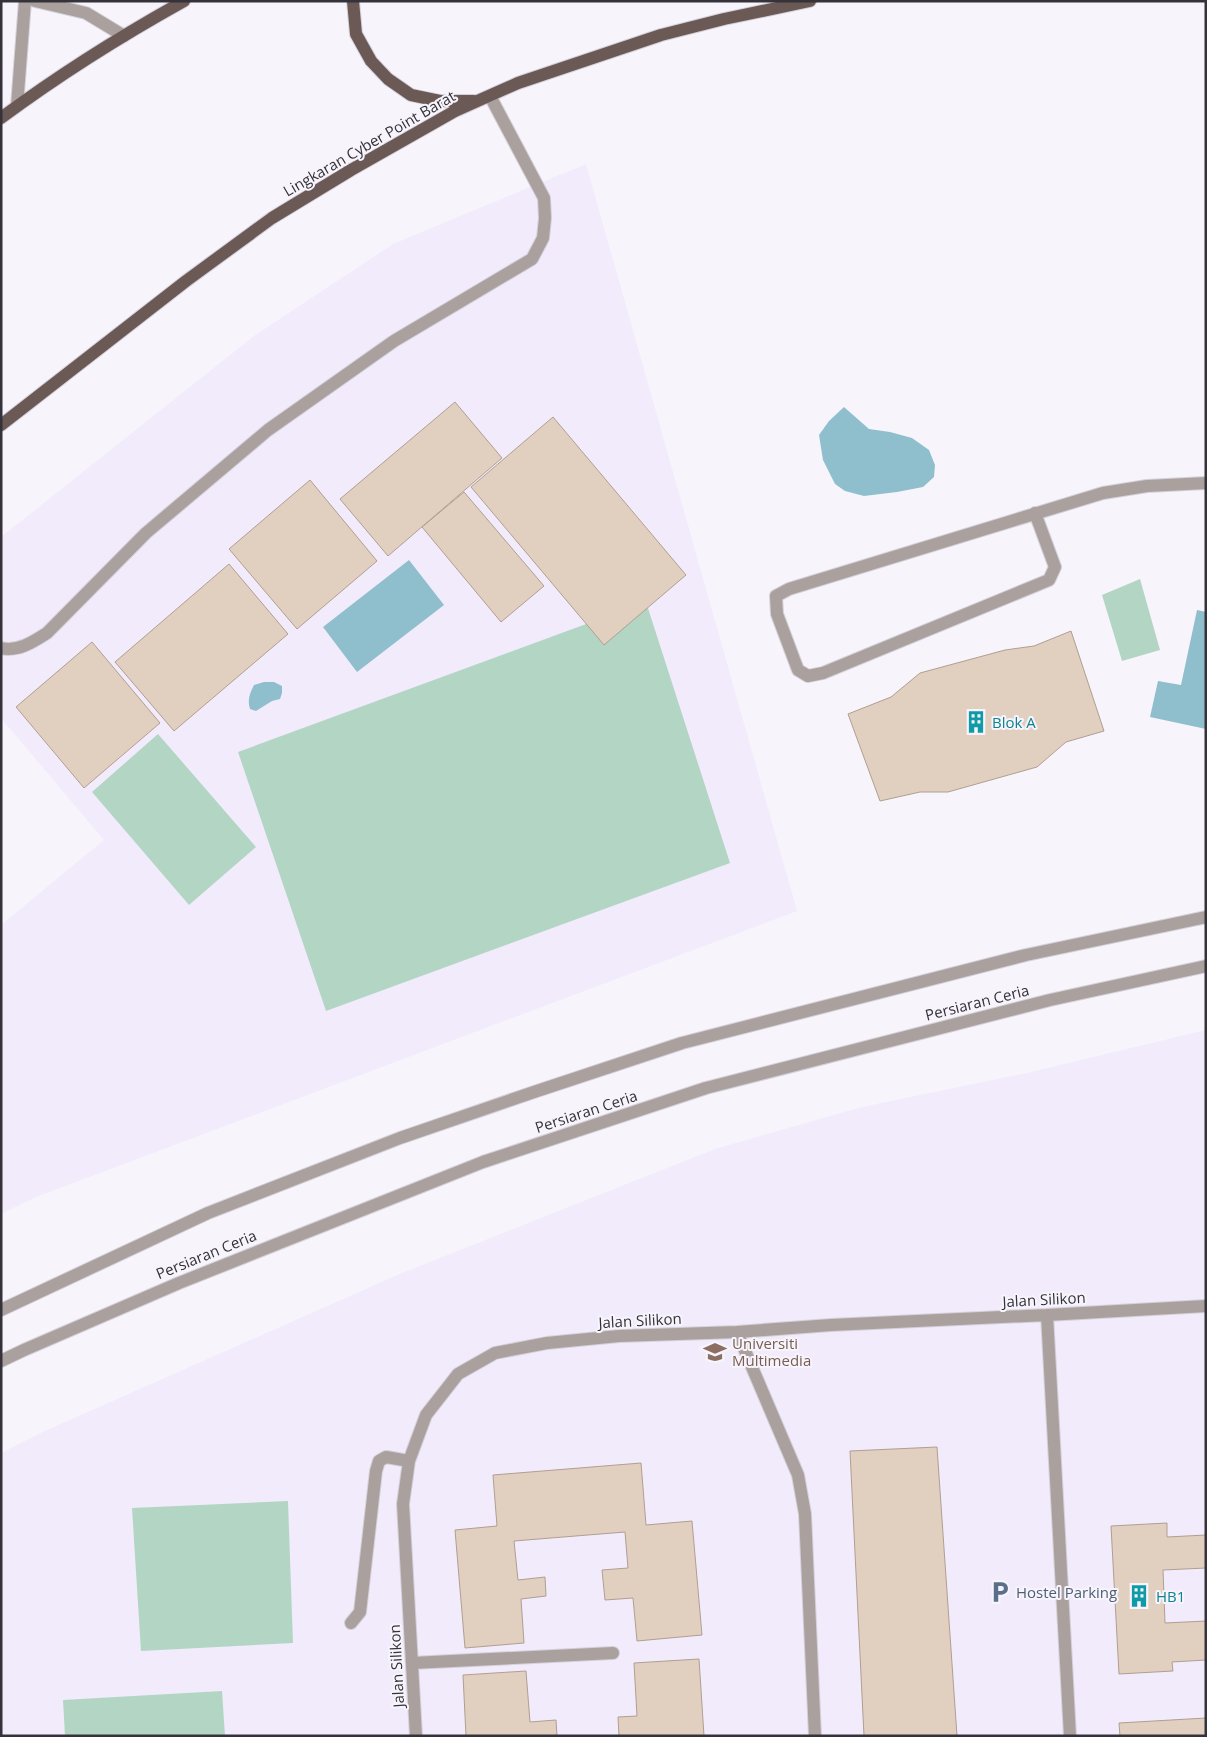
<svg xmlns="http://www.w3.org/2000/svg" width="1207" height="1737" font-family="'Open Sans',sans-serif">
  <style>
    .built { fill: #f1ebfc }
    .green { fill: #b3d6c4 }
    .water { fill: #8fbfcc }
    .building { fill: #e1cfc0; stroke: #b09f91 }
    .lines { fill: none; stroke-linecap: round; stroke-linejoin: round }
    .minor-casing { stroke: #d4d1d9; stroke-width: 14 }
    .major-casing { stroke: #d4d1d9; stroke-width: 14 }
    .minor { stroke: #aaa09e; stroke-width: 12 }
    .major { stroke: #6b5956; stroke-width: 12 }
    .labels { text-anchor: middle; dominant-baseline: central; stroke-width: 4; stroke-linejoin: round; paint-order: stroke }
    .street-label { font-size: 15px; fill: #35323a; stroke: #f7f4fc }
    .culture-label { font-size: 15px; fill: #0d838f; stroke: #f7f4fc; text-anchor: start }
    .education-label { font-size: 15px; fill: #785e54; stroke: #f7f4fc; text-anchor: start }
    .service-label { font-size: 15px; fill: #4e5e75; stroke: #f7f4fc; text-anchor: start }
  </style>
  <rect width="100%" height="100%" fill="#f7f4fc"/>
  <path class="built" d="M586,164L797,911L36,1197L1,1214V925L104,840L1,718V537L254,336L393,244Z
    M1206,1030V1736H1V1453L45,1431L402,1273L715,1149L862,1107L1027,1073Z"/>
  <path class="green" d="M1140,579L1160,650L1122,661L1102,595Z
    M646,602L730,863L326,1011L238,752Z
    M158,734L256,847L189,905L92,792Z
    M288,1501L293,1643L141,1651L132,1508Z
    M222,1691L225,1736H65L63,1700Z"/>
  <path class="water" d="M844,407L869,429L890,432L912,438L929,450L935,465L934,477L923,487L897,492L864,496L845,491L835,484L823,460L819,435L829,421Z
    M409,560L444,605L357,672L323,627Z
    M1197,610L1206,612V729L1150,717L1158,681L1181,685Z
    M264,682H274L282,686V693L280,699L272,701L256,711L250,709C247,700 250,693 254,685Z"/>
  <path class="building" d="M455,402L502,458L388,556L340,499Z
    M553,417L686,575L604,645L471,487Z
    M310,480L377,561L297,629L229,549Z
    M464,492L544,586L501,622L422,527Z
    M229,564L288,634L174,731L115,662Z
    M1071,631L1104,731L1066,742L1037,767L948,792H920L880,801L848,714L891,697L920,673L1005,650L1034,646Z
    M92,642L160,723L84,788L16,707Z
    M937,1447L957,1736H864L850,1451Z
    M641,1463L646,1525L692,1521L702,1635L637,1641L633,1598L605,1600L602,1570L628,1568L625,1532L514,1541L518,1580L545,1577L546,1596L521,1599L524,1643L465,1648L455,1530L497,1526L493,1475Z
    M1167,1523V1537L1206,1535V1568L1163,1570L1165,1623L1206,1621V1660L1172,1662L1173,1671L1119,1674L1111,1526Z
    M699,1659L704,1736H619L618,1717L637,1716L634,1663Z
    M526,1671L530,1722L556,1720L557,1736H466L463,1675Z
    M1206,1718V1736H1120L1119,1723Z"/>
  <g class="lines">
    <defs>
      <path id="minor" d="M35,1L86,13L124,36
        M17,106L25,1
        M1035,513L1055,567L1049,580L823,673L808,676L798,670L777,614L776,596L789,589L1103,493L1147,486L1206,483
        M1,648C18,652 33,642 47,633L146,533L268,430L394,341L532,259L543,238L545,218L544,198L490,96
        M1,1310L208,1213L400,1138L537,1091L682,1043L1026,955L1206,917
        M1047,1315L1070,1736
        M737,1332L798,1475L805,1514L815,1736
        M1,1361L24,1350L179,1283L483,1162L706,1088L1050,1000L1206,966
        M351,1623L360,1612L376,1471L379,1461L386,1457L409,1461
        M412,1663L613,1653
        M416,1736L403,1504L409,1461L426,1415L458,1374L495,1353L547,1343L619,1336L737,1332L831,1325L1047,1315L1206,1306"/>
      <path id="major" d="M353,1L356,34L371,61L388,79L411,95L440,101H474
        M1,118C59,75 121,36 184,1
        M1,425L186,281L272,218L351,170L455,111L518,83L661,35L724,19L810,1"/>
    </defs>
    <use href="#minor" class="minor-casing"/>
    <use href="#major" class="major-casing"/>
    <use href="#minor" class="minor"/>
    <use href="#major" class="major"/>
  </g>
  <defs>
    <symbol id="building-bare" viewBox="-9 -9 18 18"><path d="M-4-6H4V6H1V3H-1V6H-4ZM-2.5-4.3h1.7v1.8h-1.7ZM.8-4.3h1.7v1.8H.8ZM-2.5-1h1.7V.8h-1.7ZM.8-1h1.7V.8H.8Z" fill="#0f9aa8" stroke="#f7f4fc" stroke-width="2.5" paint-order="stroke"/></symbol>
    <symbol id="university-bare" viewBox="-9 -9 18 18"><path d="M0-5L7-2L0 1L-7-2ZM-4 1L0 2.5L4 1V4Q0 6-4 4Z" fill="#8d6e63" stroke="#f7f4fc" stroke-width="2.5" paint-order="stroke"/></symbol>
    <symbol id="parking-bare" viewBox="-9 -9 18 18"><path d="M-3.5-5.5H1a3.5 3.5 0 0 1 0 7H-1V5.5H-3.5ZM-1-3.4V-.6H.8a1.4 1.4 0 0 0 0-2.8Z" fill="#5c6f8a" stroke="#f7f4fc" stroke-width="2.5" paint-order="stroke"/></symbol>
  </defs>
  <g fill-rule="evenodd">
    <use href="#building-bare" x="960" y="706" width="32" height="32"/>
    <use href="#university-bare" x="699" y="1336" width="32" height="32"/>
    <use href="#parking-bare" x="984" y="1576" width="32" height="32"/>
    <use href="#building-bare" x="1123" y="1580" width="32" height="32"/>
  </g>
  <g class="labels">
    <g class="street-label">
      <text transform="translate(369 143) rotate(-30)">Lingkaran Cyber Point Barat</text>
      <text transform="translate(977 1002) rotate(-14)">Persiaran Ceria</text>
      <text transform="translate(586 1111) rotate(-18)">Persiaran Ceria</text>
      <text transform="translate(206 1254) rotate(-22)">Persiaran Ceria</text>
      <text transform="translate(1044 1299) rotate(-3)">Jalan Silikon</text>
      <text transform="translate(640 1320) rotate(-3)">Jalan Silikon</text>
      <text transform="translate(396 1666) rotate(-93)">Jalan Silikon</text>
    </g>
    <g class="culture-label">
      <text x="992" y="722">Blok A</text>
      <text x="1156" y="1596">HB1</text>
    </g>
    <g class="education-label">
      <text x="732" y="1343">Universiti<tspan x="732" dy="17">Multimedia</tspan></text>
    </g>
    <g class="service-label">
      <text x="1016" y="1592">Hostel Parking</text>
    </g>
  </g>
  <rect width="1207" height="1737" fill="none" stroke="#35323a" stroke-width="5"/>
</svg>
